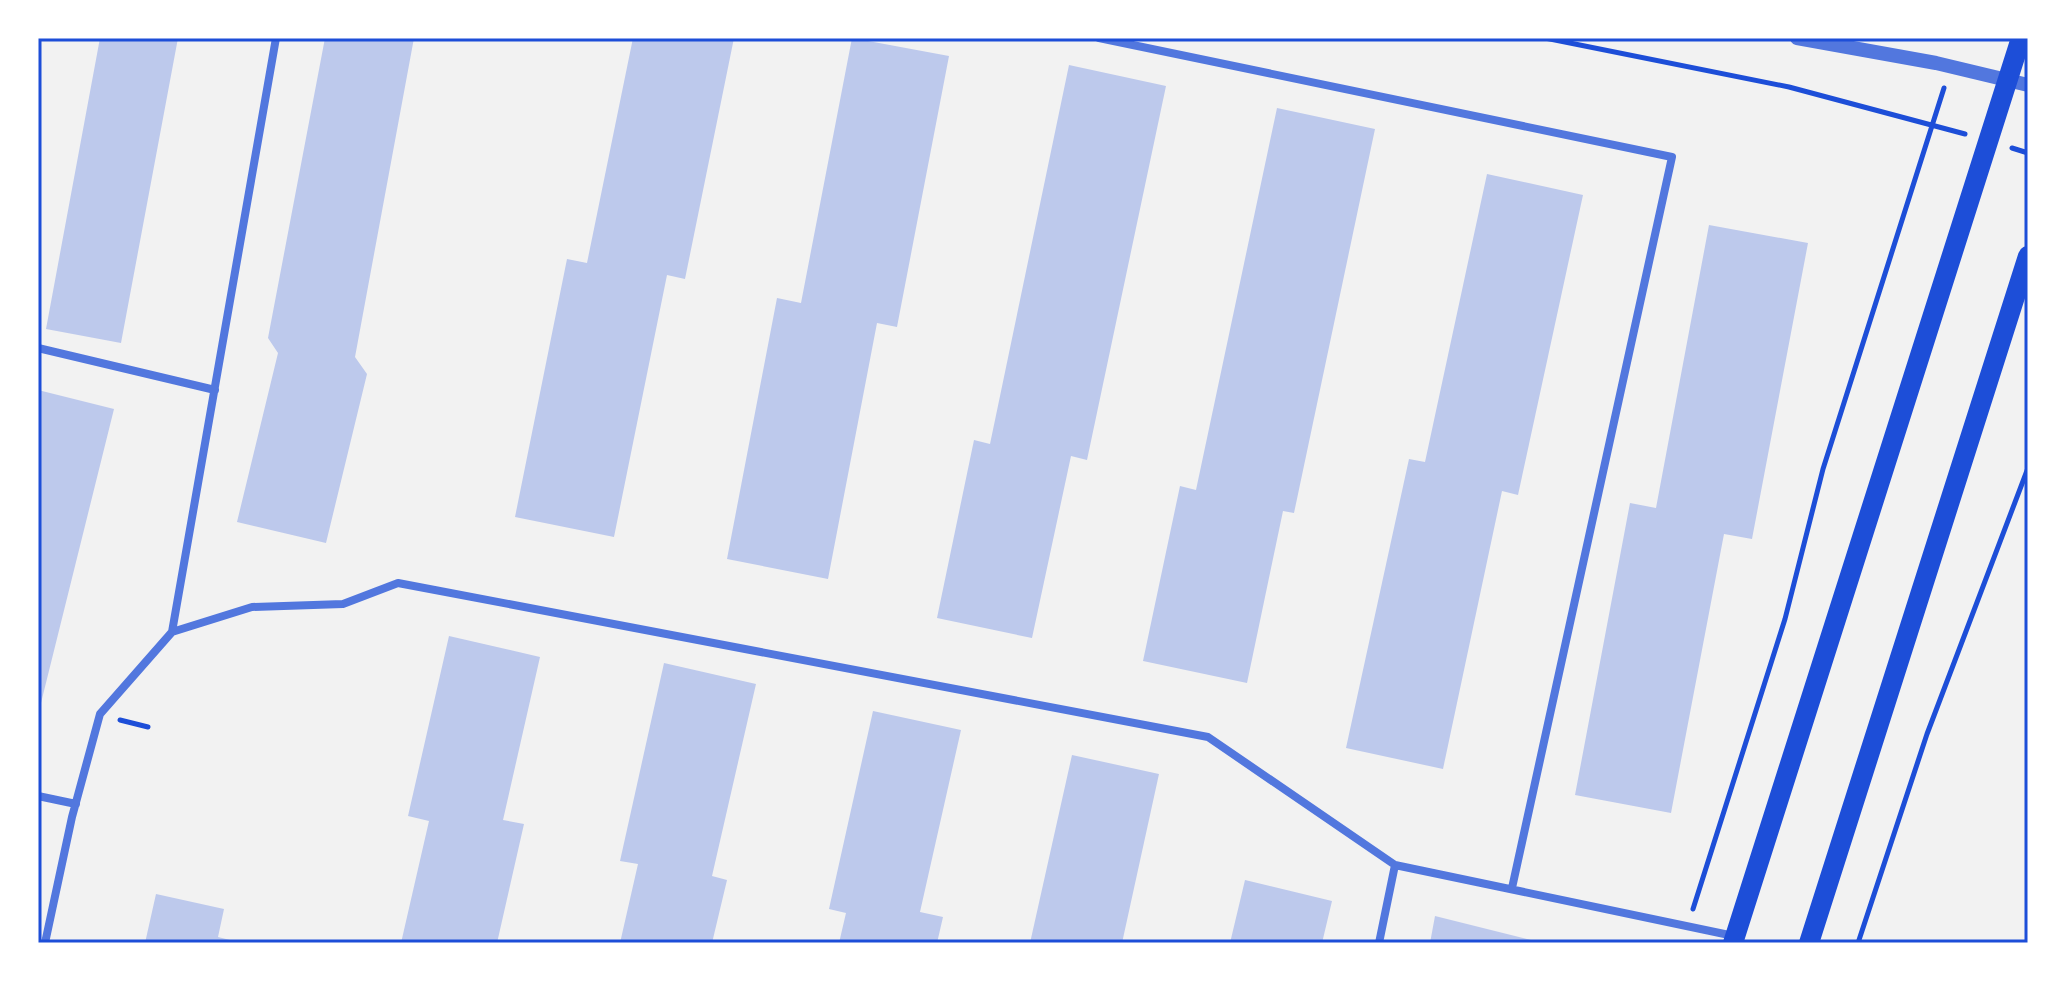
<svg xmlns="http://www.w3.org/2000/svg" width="2066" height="981" font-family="Figtree,sans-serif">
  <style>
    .building { fill: #bdc9ec }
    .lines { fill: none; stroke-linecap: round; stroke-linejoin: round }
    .path { stroke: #1d4ed8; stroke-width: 5 }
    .minor { stroke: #5277de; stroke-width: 8 }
    .tertiary { stroke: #5277de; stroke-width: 14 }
    .primary { stroke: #1d4ed8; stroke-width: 20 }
    .neatline { fill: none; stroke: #1d4ed8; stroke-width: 3 }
  </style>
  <rect width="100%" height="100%" fill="#f2f2f2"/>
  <path class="building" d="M100,38H178L121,343L46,329Z
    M325,38H414L355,357L367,374L326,543L237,522L278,353L268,338Z
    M633,38H734L685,279L667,275L614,537L515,517L567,259L587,263Z
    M852,38L949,56L897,327L877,323L828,579L727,559L777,298L801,303Z
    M1069,65L1166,86L1087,460L1071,456L1032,638L937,618L974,440L990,444Z
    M1277,108L1375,129L1294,513L1283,511L1247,683L1143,661L1180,486L1196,490Z
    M1487,174L1583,195L1518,495L1502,491L1443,769L1346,748L1409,459L1425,462Z
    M1709,225L1808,243L1752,539L1724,534L1671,813L1575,795L1630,503L1656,508Z
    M38,390L114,409L39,711H38Z
    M449,636L540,657L503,820L524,824L497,943H401L429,821L408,816Z
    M664,663L756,684L712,876L727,880L712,943H620L638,864L620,861Z
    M873,711L961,730L920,912L943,917L937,943H839L846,913L829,909Z
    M1072,755L1159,774L1122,943H1030Z
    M1245,880L1332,901L1322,943H1230Z
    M156,894L224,909L218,937L242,943H145Z
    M1435,916L1539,942V943H1430Z"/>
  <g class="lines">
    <path class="path" d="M1545,38L1789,87L1965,134
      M2012,148L2028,153
      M120,720L148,727
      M1693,909L1785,619L1823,469L1944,88
      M1858,943L1927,734L2028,468"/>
    <path class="minor" d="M1099,38L1672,157L1512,888
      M38,348L215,390
      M172,632L276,38
      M38,796L76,804
      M45,943L72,817L100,714L172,632L252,607L343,604L398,583L1208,737L1395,865L1734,936
      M1379,943L1395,865"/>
    <path class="tertiary" d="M1797,38L1936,63L2028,85"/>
    <path class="primary" d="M1733,943L2021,38
      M1809,943L2028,256"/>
  </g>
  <rect width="2066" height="981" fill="none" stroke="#ffffff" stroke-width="80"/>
  <rect x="40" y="40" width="1986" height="901" class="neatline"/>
</svg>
